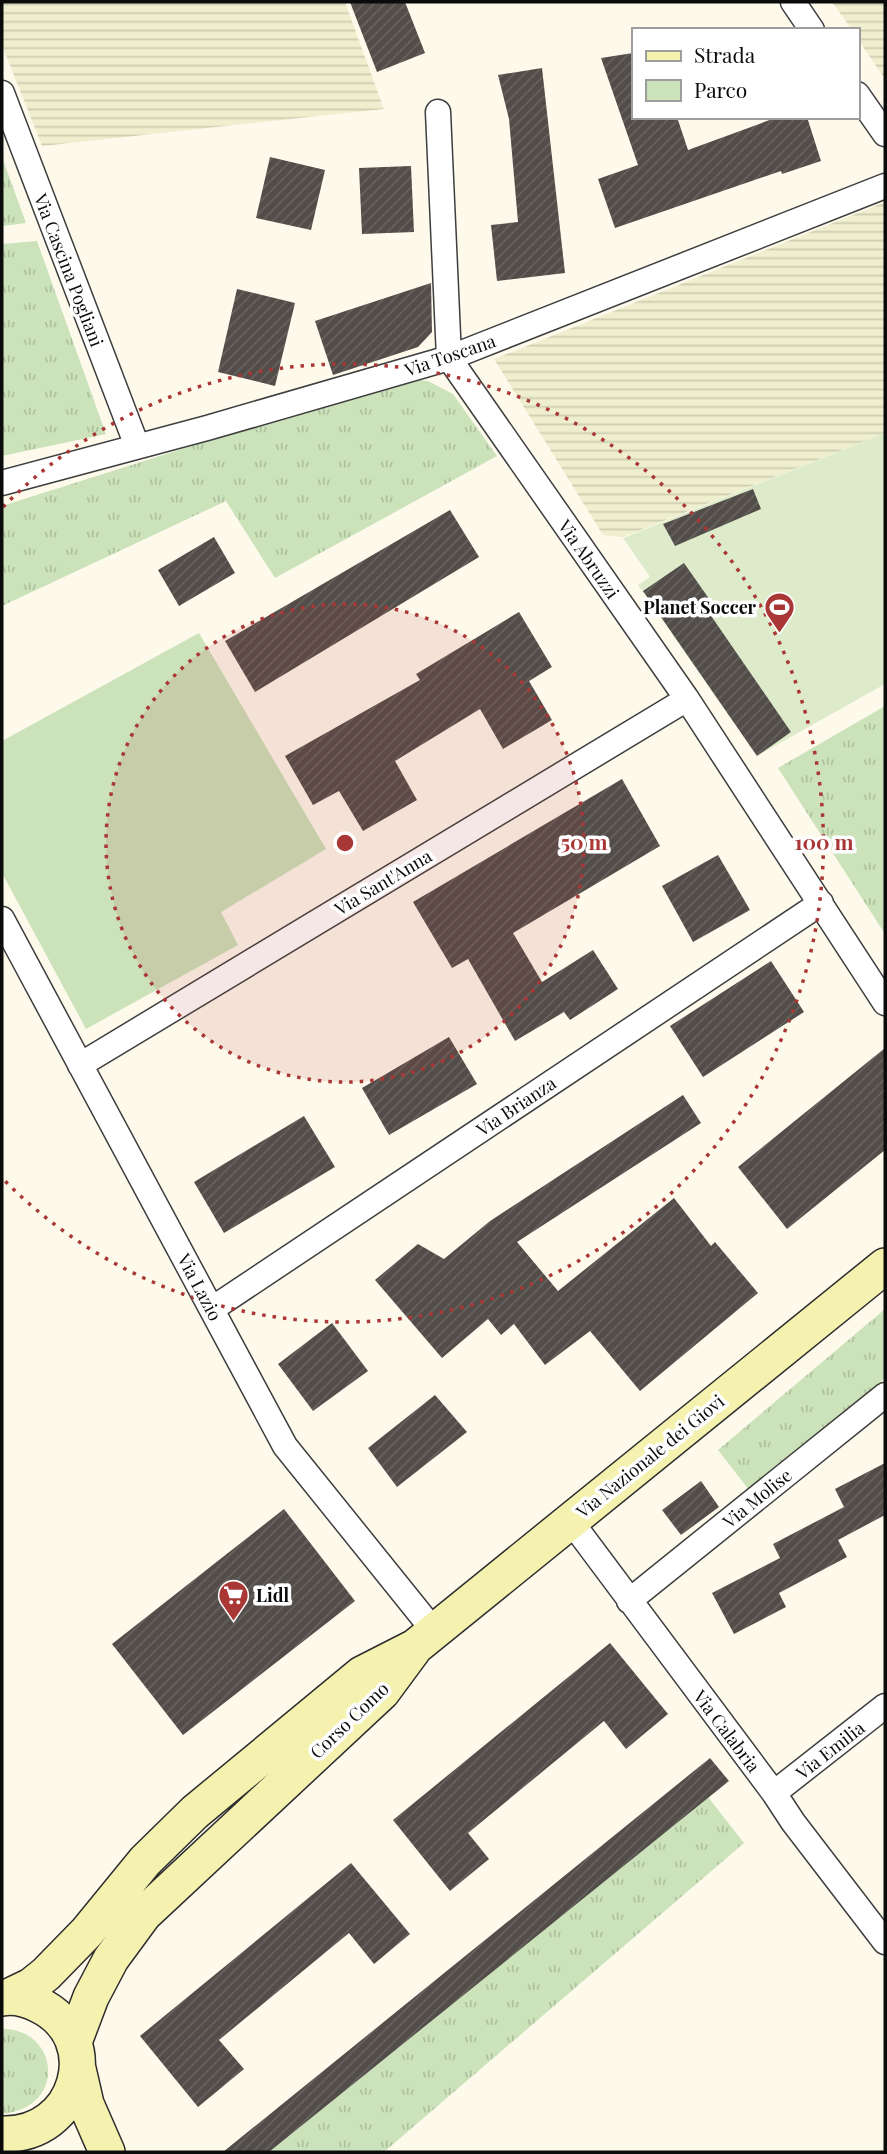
<svg xmlns="http://www.w3.org/2000/svg" width="887" height="2154" font-family="'Playfair Display',serif">
  <style>
    .farmland { fill: url(#farmland-rules) }
    .grass { fill: url(#grass-tufts) }
    .park { fill: #cce2ba }
    .pitch { fill: #deebcb }
    .building { fill: url(#building-hatch) }
    .lines { fill: none; stroke-linecap: round; stroke-linejoin: round }
    .street-casing { stroke: #3e3e3e; stroke-width: 27 }
    .secondary-casing { stroke: #2d2d2d; stroke-width: 38 }
    .street { stroke: #fff; stroke-width: 24 }
    .secondary { stroke: #f5f1af; stroke-width: 35 }
    .ring { fill: none; stroke: #a93735; stroke-width: 3.5; stroke-dasharray: 3.5 7 }
    .labels { text-anchor: middle; dominant-baseline: central; stroke-width: 7; stroke-linejoin: round; paint-order: stroke }
    .street-label { font-size: 18px; fill: #0b0b0b; stroke: #fff }
    .poi-label { font-size: 18px; font-weight: bold; fill: #0b0b0b; stroke: #fff; text-anchor: end }
    .centre { fill: #a93735; stroke: #fff; stroke-width: 3.5 }
    .ring-label { font-size: 21px; text-anchor: middle; font-weight: bold; fill: #a93735; stroke: #fff; stroke-width: 7; stroke-linejoin: round; paint-order: stroke }
  </style>
  <defs>
    <pattern id="farmland-rules" width="6" height="5" patternUnits="userSpaceOnUse" patternTransform="scale(1.75)"><rect width="6" height="5" fill="#efefcf"/><path d="M0 2.5h6" fill="none" stroke="#ccccb0"/></pattern>
    <pattern id="grass-tufts" width="24" height="20" patternUnits="userSpaceOnUse" patternTransform="scale(1.75)"><rect width="24" height="20" fill="#cce2ba"/><path d="M3 7l-1-3M5 7V3M7 7l1-3M15 17l-1-3M17 17v-4M19 17l1-3" fill="none" stroke="#aec19f"/></pattern>
    <pattern id="building-hatch" width="6" height="6" patternUnits="userSpaceOnUse" patternTransform="scale(1.75)"><rect width="6" height="6" fill="#524d49"/><path d="M-1 1l2-2M0 6l6-6M5 7l2-2" fill="none" stroke="#66625f"/></pattern>
  </defs>
  <rect width="100%" height="100%" fill="#fdfaec"/>
  <path class="farmland" d="M2,2H345L384,109L42,146L2,45Z
    M832,2H885V79L857,38V30H852Z
    M885,202V433L623,537L603,535L494,359Z"/>
  <path class="grass" d="M2,157L26,223L2,226Z
    M37,241L106,434L2,456V244Z
    M410,379L428,381L453,394L497,456L275,578L226,501L2,606V506L359,393Z
    M885,706V934L778,768Z
    M885,1309V1378L749,1490L718,1450Z
    M708,1797L744,1843L384,2152H269Z
    M2,2029C58,2028 69,2107 2,2114Z"/>
  <path class="park" d="M199,633L326,849L221,912L238,945L86,1029L2,873V741Z"/>
  <path class="pitch" d="M885,433V684L757,756L638,585L650,577L623,538Z"/>
  <path class="building" d="M350,2H405L425,53L377,72Z
    M633,53V117H677L688,150L778,117H807L821,161L782,174L781,171L615,228L598,179L638,165L601,58Z
    M542,68L565,273L497,281L491,225L518,222L509,119L498,75Z
    M270,157L325,170L311,230L256,218Z
    M411,166L414,232L362,234L359,168Z
    M431,283L432,332L418,347L333,375L315,321Z
    M237,289L295,303L275,386L218,372Z
    M753,489L761,509L675,546L663,524Z
    M450,510L479,557L255,692L225,641Z
    M214,537L235,573L179,606L158,570Z
    M684,563L712,603L705,607L791,732L757,756L643,591Z
    M519,612L552,667L529,681L552,720L503,749L480,709L395,761L417,800L363,831L339,791L313,805L285,756L420,680L416,674Z
    M622,779L660,846L513,933L542,982L593,950L618,989L570,1020L564,1012L515,1041L468,959L452,968L413,902Z
    M718,855L750,910L693,942L662,886Z
    M771,961L804,1012L703,1077L670,1026Z
    M449,1037L477,1084L389,1135L362,1088Z
    M885,1048V1150L787,1229L738,1167Z
    M683,1095L701,1123L517,1242L558,1291L674,1198L711,1246L715,1242L758,1293L640,1391L590,1331L545,1365L514,1324L501,1335L488,1319L442,1358L375,1280L418,1244L444,1259L490,1221Z
    M304,1116L335,1167L224,1233L194,1182Z
    M332,1323L368,1371L313,1411L278,1364Z
    M435,1395L467,1432L397,1487L368,1448Z
    M885,1463V1515L838,1540L847,1557L779,1593L786,1607L734,1634L712,1593L780,1558L773,1544L844,1507L835,1489Z
    M701,1481L719,1507L681,1535L662,1510Z
    M284,1509L355,1601L183,1735L112,1644Z
    M610,1643L668,1714L626,1749L604,1721L468,1833L489,1859L450,1891L393,1820Z
    M710,1758L729,1781L269,2152H223Z
    M351,1863L410,1934L374,1964L349,1933L219,2040L244,2069L198,2107L140,2036Z"/>
  <g class="lines">
    <defs>
      <path id="street" d="M793,2L812,30
        M2,93L137,446
        M857,94L885,134
        M438,112L449,358L687,699L885,1003
        M2,483L207,428L449,358L885,186
        M2,919L285,1446L434,1631
        M80,1065L687,699
        M212,1309L821,903
        M570,1520L774,1793L793,1822L885,1942
        M629,1601L885,1395
        M774,1793L885,1706"/>
      <path id="secondary" d="M8,1997L31,1986L46,1974L87,1932L145,1861L195,1812L362,1674L415,1647L885,1266
        M2,1998C14,1996 27,1999 39,2005C107,2038 78,2137 2,2134
        M74,2042L91,1997L111,1959L144,1914L382,1692L413,1650
        M78,2069L86,2104L107,2152"/>
    </defs>
    <use href="#street" class="street-casing"/>
    <use href="#secondary" class="secondary-casing"/>
    <use href="#street" class="street"/>
    <use href="#secondary" class="secondary"/>
  </g>
  <circle cx="345" cy="843" r="239" fill="#a93735" fill-opacity=".12"/>
  <g class="ring">
    <circle cx="345" cy="843" r="239"/>
    <path d="M3 507A479 479 0 1 1 3 1179"/>
  </g>
  <defs>
    <symbol id="stadium-pin" viewBox="-11 -11 22 30"><path d="M0 17L-7.5 6A9.5 9.5 0 1 1 7.5 6Z" fill="#a93735" stroke="#fff"/><path d="M0-5a6.5 5 0 1 0 0 10a6.5 5 0 1 0 0-10ZM-3.5-1.8h7v3.6h-7Z" fill="#fff"/></symbol>
    <symbol id="supermarket-pin" viewBox="-11 -11 22 30"><path d="M0 17L-7.5 6A9.5 9.5 0 1 1 7.5 6Z" fill="#a93735" stroke="#fff"/><path d="M-6-5.5h2.5l.6 2H6L4.5 2H-2.5L-4.4-4H-6ZM-1.5 3.2a1.3 1.3 0 1 0 .1 0ZM3 3.2a1.3 1.3 0 1 0 .1 0Z" fill="#fff"/></symbol>
  </defs>
  <g fill-rule="evenodd">
    <use href="#stadium-pin" x="762" y="590" width="35" height="47"/>
    <use href="#supermarket-pin" x="216" y="1578" width="35" height="47"/>
  </g>
  <g class="labels">
    <g class="street-label">
      <text transform="translate(69 270) rotate(69)">Via Cascina Pogliani</text>
      <text transform="translate(450 355) rotate(-19)">Via Toscana</text>
      <text transform="translate(589 559) rotate(55)">Via Abruzzi</text>
      <text transform="translate(383 882) rotate(-31)">Via Sant'Anna</text>
      <text transform="translate(516 1106) rotate(-34)">Via Brianza</text>
      <text transform="translate(200 1287) rotate(62)">Via Lazio</text>
      <text transform="translate(650 1456) rotate(-39)">Via Nazionale dei Giovi</text>
      <text transform="translate(757 1498) rotate(-39)">Via Molise</text>
      <text transform="translate(349 1720) rotate(-44)">Corso Como</text>
      <text transform="translate(727 1731) rotate(53)">Via Calabria</text>
      <text transform="translate(830 1750) rotate(-38)">Via Emilia</text>
    </g>
    <g class="poi-label">
      <text x="756" y="607">Planet Soccer</text>
      <text x="256" y="1595" text-anchor="start">Lidl</text>
    </g>
  </g>
  <circle cx="345" cy="843" r="10" class="centre"/>
  <g class="ring-label">
    <text x="584" y="850">50 m</text>
    <text x="824" y="850">100 m</text>
  </g>
  <rect width="887" height="2154" fill="none" stroke="#0b0b0b" stroke-width="7"/>
  <rect x="632" y="28" width="228" height="91" fill="#ffffff" stroke="#9d9d9d" stroke-width="2"/>
  <rect x="646" y="51" width="35" height="10" fill="#f5f1af" stroke="#9d9d9d" stroke-width="2"/>
  <text x="694" y="63" font-size="21" fill="#0b0b0b">Strada</text>
  <rect x="646" y="80" width="35" height="21" fill="#cce2ba" stroke="#9d9d9d" stroke-width="2"/>
  <text x="694" y="98" font-size="21" fill="#0b0b0b">Parco</text>
</svg>
